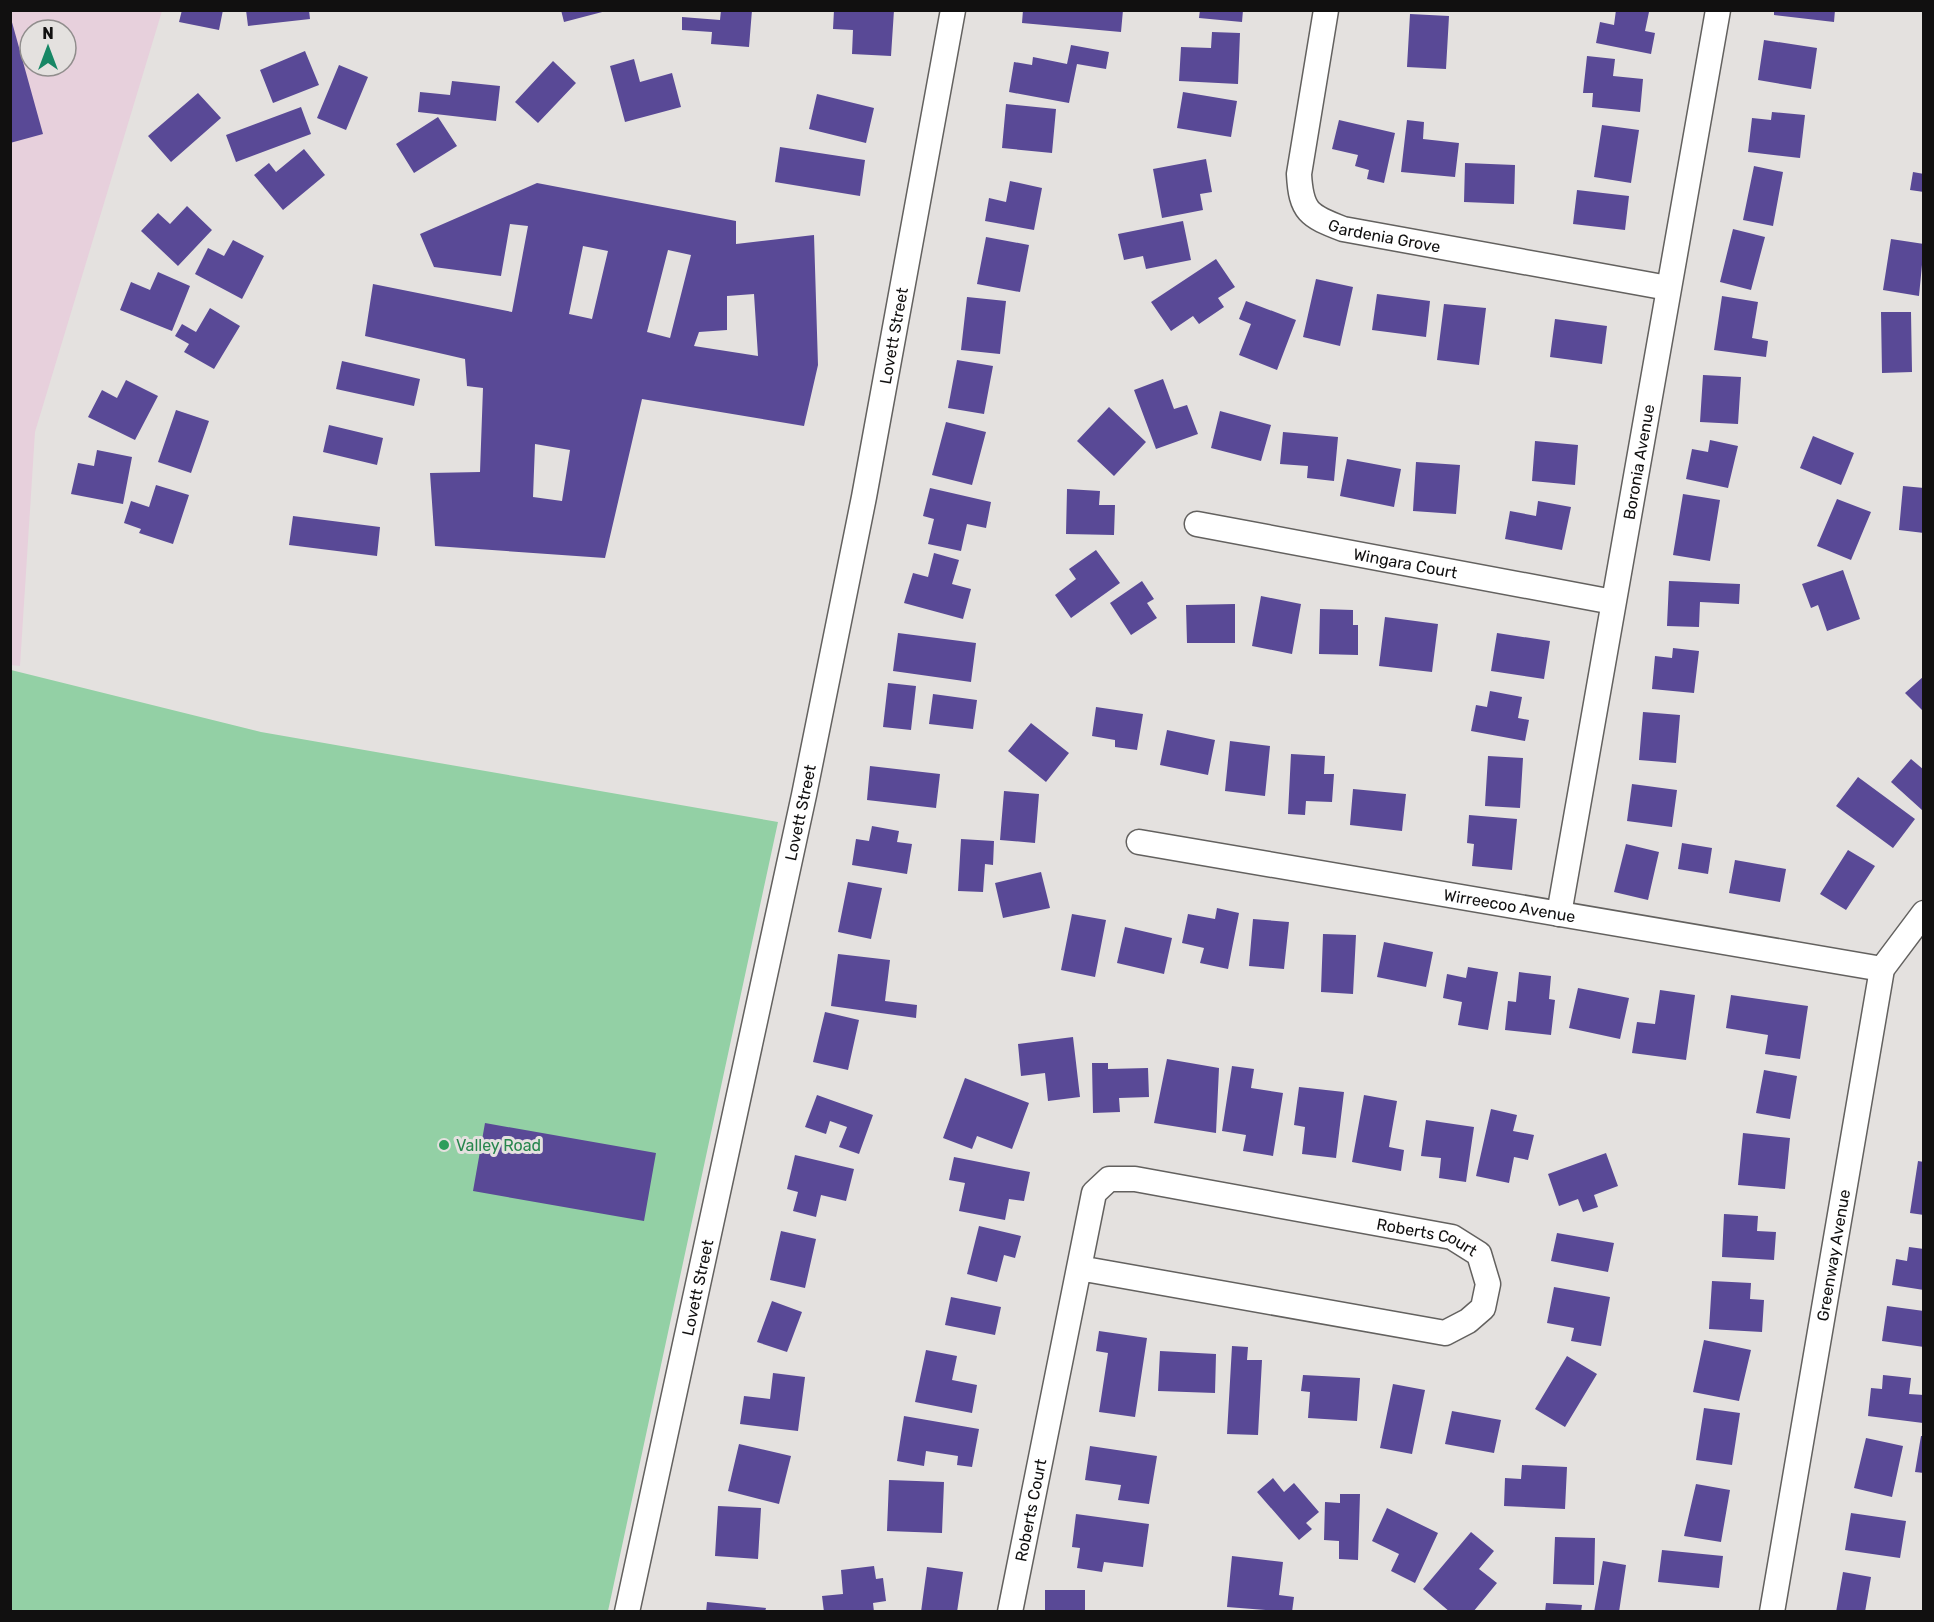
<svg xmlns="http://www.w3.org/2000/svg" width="1934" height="1622" font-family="Rubik,sans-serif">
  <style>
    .commercial { fill: #e7d0dc; fill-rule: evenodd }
    .green { fill: #93d0a5 }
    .building { fill: #594996; fill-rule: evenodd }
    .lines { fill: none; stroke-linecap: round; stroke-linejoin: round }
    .minor-casing { stroke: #63615f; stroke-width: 27 }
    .minor { stroke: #fff; stroke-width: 24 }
    .leisure-dot { fill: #2e9e5b; stroke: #e4e1df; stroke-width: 2 }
    .labels { text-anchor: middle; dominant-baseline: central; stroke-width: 6; stroke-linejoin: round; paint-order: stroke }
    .street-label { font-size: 16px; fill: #111010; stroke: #e4e1df }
    .leisure-label { font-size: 16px; fill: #27864d; stroke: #e4e1df; text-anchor: start }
  </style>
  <rect width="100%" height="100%" fill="#e4e1df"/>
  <path class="commercial" d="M11,11H162L35,432L20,666L11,665ZM30,30H66V66H30Z"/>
  <path class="green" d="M11,670L261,732L778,822L608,1611L11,1612Z"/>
  <path class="building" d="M182,10H223L219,30L179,22Z
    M246,10H309L310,19L248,26Z
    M561,10H606V11L564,22Z
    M721,10H752L749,47L711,44L712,32L682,30V17L720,20Z
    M834,10H894L891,56L852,54L853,30L833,29Z
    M1023,10H1123L1121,32L1022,23Z
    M1200,10H1243L1242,22L1199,18Z
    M1616,10L1649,12L1645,31L1655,33L1651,54L1596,43L1600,22L1614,25Z
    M1774,10H1835L1834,22L1774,15Z
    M1410,14L1449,16L1446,69L1407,67Z
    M10,15L43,134L10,143Z
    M1212,32L1240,33L1238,84L1179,81L1181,47L1211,48Z
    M1764,40L1817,48L1811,89L1758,80Z
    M1071,45L1109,52L1106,69L1077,64L1069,103L1009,92L1014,62L1032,65L1033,57L1067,64Z
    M305,51L319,85L273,103L260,70Z
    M1587,56L1615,59L1613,76L1643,79L1640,112L1592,107L1593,93H1583Z
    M634,59L640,82L672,73L681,107L625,122L610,66Z
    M553,61L576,83L538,123L515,102Z
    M339,65L368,77L346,130L317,118Z
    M452,81L500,86L496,121L418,112L420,92L450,95Z
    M1183,92L1237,101L1231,137L1177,128Z
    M198,93L221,118L171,162L148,136Z
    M817,94L874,108L866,143L809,129Z
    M1006,104L1056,109L1052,153L1002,148Z
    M301,107L311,134L236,162L226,135Z
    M1772,112L1805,115L1800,158L1748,152L1752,118L1771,120Z
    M438,117L457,146L414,173L396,144Z
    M1339,120L1395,133L1384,183L1367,179L1369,170L1355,166L1358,155L1332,149Z
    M1407,120L1424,122L1423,139L1459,143L1455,177L1401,172Z
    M1602,125L1639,130L1631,183L1594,177Z
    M780,147L865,160L860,196L775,182Z
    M304,149L325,175L283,210L254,175L269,163L276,172Z
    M1206,159L1212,192L1200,194L1203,210L1162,218L1153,169Z
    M1465,163L1515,165L1514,204L1464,202Z
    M1754,166L1783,172L1773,226L1743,220Z
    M1913,172L1924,174V192L1910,190Z
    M1010,181L1042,188L1034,230L985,221L989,198L1006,202Z
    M537,183L736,221V244L814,235L818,365L804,426L642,399L605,558L435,546L430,473L480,472L483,388L467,386L465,359L365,336L373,284L512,312L528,226L510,224L501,276L434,267L420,234ZM583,246L608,251L592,319L569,314ZM668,250L691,255L670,338L647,332ZM754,294L758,356L694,346L699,332L727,330V296ZM535,444L570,450L562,501L533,497Z
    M1577,190L1629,196L1625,230L1573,224Z
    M187,206L212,230L178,266L141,231L158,213L170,224Z
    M1183,221L1191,260L1146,269L1143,256L1124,260L1118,234Z
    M1733,229L1765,237L1751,290L1720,282Z
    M986,237L1029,245L1020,292L977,284Z
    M1891,239L1924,244L1919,296L1883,290Z
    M233,240L264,256L242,299L195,274L208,248L224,256Z
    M1216,259L1235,287L1218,298L1224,307L1199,324L1193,316L1171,331L1151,302Z
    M158,272L190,286L172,331L120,310L131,282L150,290Z
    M1316,279L1353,287L1340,346L1303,337Z
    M1377,294L1430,301L1426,337L1372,330Z
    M1722,296L1758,302L1752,338L1768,341L1766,357L1714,350Z
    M967,297L1006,301L1000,354L961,350Z
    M1246,301L1296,320L1277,370L1239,355L1251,324L1239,319Z
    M1444,304L1486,308L1479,365L1437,360Z
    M210,308L240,326L214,369L184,352L189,344L175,336L182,324L196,332Z
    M1881,312H1911L1912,372L1882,373Z
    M1555,319L1607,326L1602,364L1550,357Z
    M957,360L993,366L984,414L948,408Z
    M342,361L420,379L414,406L336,389Z
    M1703,375L1741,377L1738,424L1700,422Z
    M1163,379L1174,409L1187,405L1198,434L1156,449L1134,390Z
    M126,380L158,396L135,440L88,417L102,390L117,398Z
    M1109,407L1146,442L1114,476L1077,441Z
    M176,410L209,421L191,473L158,462Z
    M1220,411L1271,425L1261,461L1211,448Z
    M946,422L986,432L972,485L932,475Z
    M329,425L383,438L377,465L323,452Z
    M1283,432L1338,437L1334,481L1307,478L1308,466L1280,464Z
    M1813,436L1854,453L1841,485L1800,468Z
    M1710,440L1738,446L1728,488L1686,479L1692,449L1708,452Z
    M1535,441L1578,445L1575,485L1532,481Z
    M97,450L132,457L123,504L71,494L78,463L94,466Z
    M1347,459L1401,469L1394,507L1340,496Z
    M1416,462L1460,465L1456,514L1413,511Z
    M156,485L189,495L173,544L139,533L141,529L124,523L131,501L149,507Z
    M1903,486L1924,488V533L1899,530Z
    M930,488L991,502L986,528L967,524L961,551L928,544L934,519L923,516Z
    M1067,489L1100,491L1099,505H1115L1114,535L1066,534Z
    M1683,494L1720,500L1710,561L1673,555Z
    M1837,499L1871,512L1851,560L1817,546Z
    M1538,501L1571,507L1562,550L1505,539L1510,511L1536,516Z
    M293,516L380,527L377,556L289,545Z
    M1096,550L1120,583L1071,618L1055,595L1076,579L1069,569Z
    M934,553L959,560L952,584L971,589L963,619L904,603L913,573L928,577Z
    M1843,570L1860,619L1827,631L1818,605L1811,608L1802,584Z
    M1142,581L1154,599L1147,603L1157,618L1131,635L1110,603Z
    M1669,581L1740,584L1739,604L1700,602L1699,627L1667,626Z
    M1261,596L1301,604L1292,654L1252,646Z
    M1235,604V643H1187L1186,605Z
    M1320,609L1353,610V625H1358V655L1319,654Z
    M1385,617L1438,624L1432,672L1379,666Z
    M898,633L976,643L971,682L893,671Z
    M1497,633L1550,641L1544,679L1491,671Z
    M1673,648L1699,651L1694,693L1652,689L1655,656L1672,658Z
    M1924,676V712L1905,693Z
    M888,683L916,686L911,730L883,727Z
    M1490,691L1522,697L1518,718L1529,720L1525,741L1471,731L1476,705L1487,707Z
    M933,694L977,700L973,729L929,724Z
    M1096,707L1143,714L1137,750L1115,747V740L1092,736Z
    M1643,712L1680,715L1676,763L1639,760Z
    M1031,723L1069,753L1046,782L1008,751Z
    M1167,730L1215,740L1208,775L1160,765Z
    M1230,741L1270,746L1265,796L1225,791Z
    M1291,754L1325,756L1324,774H1334L1332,802L1306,801L1305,815L1288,814Z
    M1488,756L1523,758L1520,808L1485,806Z
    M1911,759L1924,770L1922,810L1891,782Z
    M870,766L940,774L936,808L867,800Z
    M1858,777L1915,819L1893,848L1836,806Z
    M1632,784L1677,790L1672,827L1627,821Z
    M1353,789L1406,794L1402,831L1350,825Z
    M1004,791L1039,794L1035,843L1000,840Z
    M1469,815L1517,819L1512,870L1472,866L1474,844L1467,843Z
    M872,826L899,831L897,842L912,844L907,874L852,865L856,839L869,841Z
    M961,839L994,841L993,865L985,864L983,892L958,891Z
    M1682,843L1712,848L1708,874L1678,869Z
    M1626,844L1659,852L1648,900L1614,892Z
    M1848,850L1875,866L1846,910L1820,894Z
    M1735,860L1786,869L1780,902L1729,893Z
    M1041,872L1050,908L1003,918L995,883Z
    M848,882L882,888L871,939L838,932Z
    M1217,908L1239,913L1228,969L1200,963L1204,948L1182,943L1188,914L1215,919Z
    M1072,914L1106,920L1095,977L1061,970Z
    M1253,919L1289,922L1284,969L1249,966Z
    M1125,927L1172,938L1164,974L1117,963Z
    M1323,934L1356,935L1353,994L1321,992Z
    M1384,942L1433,952L1426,987L1377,977Z
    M838,954L890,960L885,1001L917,1005L916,1018L831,1006Z
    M1468,967L1498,972L1488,1030L1458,1025L1462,1002L1443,998L1447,974L1466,978Z
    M1519,972L1551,976L1549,999L1555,1000L1551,1035L1505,1030L1508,1001L1516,1002Z
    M1578,988L1629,998L1620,1039L1569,1028Z
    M1660,990L1695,995L1686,1060L1632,1053L1637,1022L1655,1024Z
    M1731,995L1808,1006L1800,1059L1765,1054L1768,1035L1726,1028Z
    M825,1012L859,1020L848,1070L813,1062Z
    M1073,1037L1080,1097L1048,1101L1045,1073L1021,1076L1018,1044Z
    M1167,1059L1219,1068L1216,1133L1154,1123Z
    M1092,1063H1108V1069L1148,1068L1149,1097L1119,1098L1120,1112L1093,1113Z
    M1232,1066L1254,1069L1251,1088L1283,1093L1273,1156L1243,1151L1246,1135L1222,1131Z
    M1764,1070L1797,1076L1790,1119L1756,1113Z
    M965,1078L1029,1103L1012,1149L977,1136L972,1149L943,1138Z
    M1299,1087L1344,1092L1336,1158L1302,1154L1305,1127L1294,1125Z
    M817,1095L873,1115L859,1154L839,1147L847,1127L830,1121L826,1134L805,1127Z
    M1364,1095L1397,1101L1389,1147L1404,1150L1401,1171L1352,1162Z
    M1491,1109L1517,1115L1513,1131L1534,1135L1528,1160L1514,1157L1509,1183L1476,1176Z
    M1426,1120L1474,1127L1466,1182L1439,1178L1441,1158L1421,1156Z
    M485,1123L656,1153L644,1221L473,1191Z
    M1743,1133L1790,1138L1785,1189L1738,1185Z
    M1606,1153L1618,1186L1594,1195L1598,1207L1583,1212L1578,1199L1559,1206L1548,1174Z
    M795,1155L854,1169L846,1201L821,1195L816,1217L793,1211L798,1192L787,1189Z
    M954,1157L1030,1172L1024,1201L1009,1199L1005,1220L959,1211L965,1183L949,1180Z
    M1918,1161L1924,1162V1215L1910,1213Z
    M1724,1214L1758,1216L1757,1231L1776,1232L1774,1260L1722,1257Z
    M979,1226L1021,1236L1015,1258L1004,1255L997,1282L967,1274Z
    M781,1231L816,1239L805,1288L770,1280Z
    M1557,1233L1614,1243L1608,1272L1551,1261Z
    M1909,1247L1924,1249V1290L1892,1285L1896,1259L1907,1261Z
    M1712,1281L1751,1283L1750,1299L1764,1300L1762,1332L1709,1329Z
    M1554,1287L1610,1297L1601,1346L1571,1341L1574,1328L1547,1323Z
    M951,1297L1001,1307L995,1335L945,1325Z
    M772,1301L802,1312L787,1352L757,1342Z
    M1887,1306L1924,1311V1347L1882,1341Z
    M1099,1331L1147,1338L1135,1417L1099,1412L1108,1353L1096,1351Z
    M1704,1340L1751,1350L1739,1401L1693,1392Z
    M1232,1346L1248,1347L1247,1360H1262L1258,1435L1227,1434Z
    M926,1350L957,1356L952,1380L977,1385L972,1413L915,1402Z
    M1160,1351L1216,1354L1215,1393L1158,1391Z
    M1567,1356L1597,1374L1565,1427L1535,1409Z
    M773,1373L805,1377L798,1431L740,1424L744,1396L770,1399Z
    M1303,1375L1360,1378L1357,1421L1308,1418L1310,1392L1301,1391Z
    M1883,1375L1911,1378L1909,1394L1924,1395L1923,1423L1868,1416L1871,1388L1882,1389Z
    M1393,1384L1425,1390L1412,1454L1380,1448Z
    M1704,1408L1740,1413L1732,1465L1696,1460Z
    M1452,1411L1501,1420L1494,1453L1445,1444Z
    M904,1416L979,1429L972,1467L957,1465L958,1456L926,1451L924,1466L897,1461Z
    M1921,1436H1924V1473L1915,1472Z
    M1866,1438L1903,1446L1892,1497L1854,1488Z
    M739,1444L791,1456L779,1504L728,1491Z
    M1090,1446L1157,1456L1149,1504L1118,1500L1121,1485L1085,1480Z
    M1522,1465L1567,1467L1565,1509L1504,1506L1505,1478L1521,1479Z
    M1273,1478L1284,1492L1294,1483L1319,1512L1306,1523L1312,1529L1299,1540L1257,1492Z
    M889,1480L944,1482L942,1533L887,1531Z
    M1696,1484L1730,1490L1721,1542L1684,1536Z
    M1340,1494H1360L1358,1560L1339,1559V1541L1324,1540L1325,1502L1340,1503Z
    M718,1506L761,1508L758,1559L715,1556Z
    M1387,1508L1438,1533L1415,1583L1391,1571L1399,1554L1372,1541Z
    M1851,1513L1906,1521L1900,1558L1845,1550Z
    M1076,1514L1149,1524L1143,1567L1104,1562L1102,1572L1077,1568L1080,1548L1072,1547Z
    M1471,1532L1494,1551L1479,1569L1497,1583L1473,1612H1450L1423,1589Z
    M1555,1537L1595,1538L1594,1585L1553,1584Z
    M1662,1550L1723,1556L1719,1588L1658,1582Z
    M1232,1556L1283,1562L1279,1595L1294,1597L1292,1612L1227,1607Z
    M1603,1561L1626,1565L1619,1612H1594Z
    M874,1566L876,1579L883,1578L886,1601L873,1603L874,1612H824L822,1596L843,1594L841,1570Z
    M927,1567L963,1572L957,1612H921Z
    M1843,1572L1871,1577L1865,1612H1836Z
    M1045,1590H1085V1612H1045Z
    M707,1602L766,1608L765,1612H706Z
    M1546,1603L1582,1605L1581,1612H1545Z"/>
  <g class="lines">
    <defs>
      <g id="minor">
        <path id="s1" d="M1326,10L1299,174C1301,212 1309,216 1343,229L1668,288"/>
        <path id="s2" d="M1197,524L1613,602"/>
        <path id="s3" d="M1139,842L1882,969"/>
        <path id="s4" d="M1559,914L1718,10"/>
        <path id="s5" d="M627,1612L804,795L864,497L953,10"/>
        <path id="s6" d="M1010,1612L1094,1193L1109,1179H1135L1452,1237L1479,1254L1488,1284L1483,1308L1468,1321L1445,1333L1079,1268"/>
        <path id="s7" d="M1772,1612L1882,969L1924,913"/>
      </g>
    </defs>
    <use href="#minor" class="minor-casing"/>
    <use href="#minor" class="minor"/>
  </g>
  <circle class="leisure-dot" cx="444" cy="1145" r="6"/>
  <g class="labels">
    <g class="street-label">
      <text stroke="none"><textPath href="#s1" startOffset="286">Gardenia Grove</textPath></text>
      <text stroke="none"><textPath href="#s5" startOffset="1304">Lovett Street</textPath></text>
      <text stroke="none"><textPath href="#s4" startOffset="459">Boronia Avenue</textPath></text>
      <text stroke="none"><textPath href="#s2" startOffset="212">Wingara Court</textPath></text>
      <text stroke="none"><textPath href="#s5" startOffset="818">Lovett Street</textPath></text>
      <text stroke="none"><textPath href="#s3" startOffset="376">Wirreecoo Avenue</textPath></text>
      <text stroke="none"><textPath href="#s6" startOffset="772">Roberts Court</textPath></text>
      <text stroke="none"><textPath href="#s7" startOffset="362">Greenway Avenue</textPath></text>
      <text stroke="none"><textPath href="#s5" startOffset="332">Lovett Street</textPath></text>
      <text stroke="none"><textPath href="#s6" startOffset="104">Roberts Court</textPath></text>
    </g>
    <g class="leisure-label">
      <text x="456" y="1145">Valley Road</text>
    </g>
  </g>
  <rect width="1934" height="1622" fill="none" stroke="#111010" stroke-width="24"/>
  <g transform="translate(48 48)"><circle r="28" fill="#e4e1df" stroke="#908d8c" stroke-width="1.5"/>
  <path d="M0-4.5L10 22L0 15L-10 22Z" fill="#178765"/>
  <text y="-9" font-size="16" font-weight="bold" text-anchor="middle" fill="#111010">N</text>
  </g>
</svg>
